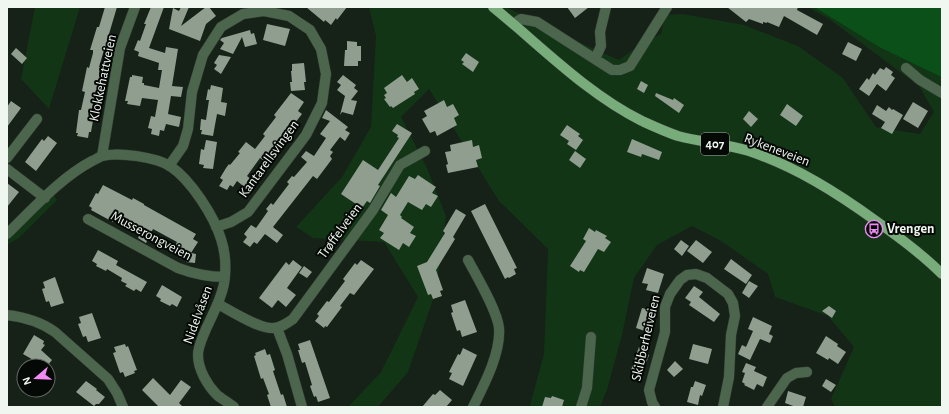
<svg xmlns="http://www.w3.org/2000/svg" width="949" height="414" font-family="'Alegreya Sans',sans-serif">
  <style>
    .green { fill: #123516 }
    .water { fill: #0b5019 }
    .building { fill: #909e90 }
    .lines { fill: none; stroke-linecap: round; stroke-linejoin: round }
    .minor-casing { stroke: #303b31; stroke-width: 11 }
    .major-casing { stroke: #303b31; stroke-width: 11 }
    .minor { stroke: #4c654d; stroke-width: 10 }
    .major { stroke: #78ad7b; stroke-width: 10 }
    .labels { text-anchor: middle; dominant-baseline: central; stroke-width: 4; stroke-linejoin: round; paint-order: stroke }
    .shield { fill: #050906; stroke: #aab0aa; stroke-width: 1 }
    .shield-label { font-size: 13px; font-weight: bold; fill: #f0f7f0 }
    .street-label { font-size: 14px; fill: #f0f7f0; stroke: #050906 }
    .poi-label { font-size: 14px; font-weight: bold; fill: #f0f7f0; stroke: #050906; text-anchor: start }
  </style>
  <rect width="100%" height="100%" fill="#162117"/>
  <path class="green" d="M35,7H80L49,109L21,79Z
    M369,7H506L565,36L619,60L641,44L661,34L665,15L683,14L744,25L798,46L843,78L876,127L920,134L934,112L919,86L829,19L808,7H814L879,47L911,62L941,77L940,80L942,82V407H835L831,399L854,347L828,316L775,297L768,274L721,241L692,226L657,245L634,278L622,335L607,390L600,407H531L530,405L544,354L548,249L499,201L429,89L401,117L427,168L446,216L436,291L408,372L378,407H348L381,372L418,297L384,242L313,238L296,227L342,177L371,127L376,36Z
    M51,191L57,200L19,238L7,245V228Z"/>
  <path class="water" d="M814,7H942V82L940,80L941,77L937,75L879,47Z"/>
  <path class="building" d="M105,7H117L109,34H111L106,51L104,50L99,67H100L99,74H101L98,91L96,90L92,108L91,115H94L91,132H89L88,138L77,136L78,133H76L79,110H81L85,92L82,91L87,67L89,68L93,53V50H90L97,27H99Z
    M151,7H164L149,48L165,53L166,47L178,49L172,86L183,87L181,97L171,96L168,114L181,117L179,127L166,124L164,131L160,130L159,136L151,134L152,129L148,128L151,116L155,117L158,100L142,98L140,106L127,104L128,101H125L130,77H132V75L143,77L142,83H144V85L159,88L162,70H158L159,63L138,56L139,52L134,50L138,40L140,41L146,24H144Z
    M181,7H189L181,26L206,7H209L216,16L206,24L200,41L169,29L173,8L179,11Z
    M306,7H347L337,20L336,18L331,25L325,20L324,22Z
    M567,7H589L575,18Z
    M727,7H798L797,10L823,24L817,35L784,16L779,27L767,22V23L763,22V24L749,19L746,22Z
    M267,24L290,29L285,46L263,40Z
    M250,30L251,34L254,33L257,44L245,47L242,37L233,54L220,49L224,43L220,40L222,38Z
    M347,41L357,42V46H361V61H358V66H344L345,50H347Z
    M848,42L862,49L856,61L842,54Z
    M16,48L27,58L22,64L11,54Z
    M466,53L479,62L473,72L462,64L464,62L461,60Z
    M219,55L231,57L221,74L214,69L217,65L214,63Z
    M304,63L306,82H304L305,90L291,91L290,82H292L291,71H292V64Z
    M886,67L893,72L891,75L895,78L886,91L877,84L869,96L859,89L867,78L869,80L873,73L875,75L880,68L884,70Z
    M343,75L356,85L354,88L358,91L351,100L357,101L353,115L342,112L340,115L345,96L337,90L341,85L337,82Z
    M402,75L407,82L412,78L419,89L414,92L415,94L393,108L391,106L390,107L384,99L386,98L384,95L387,93L384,88Z
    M641,81L648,85L644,93L637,89Z
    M211,85L223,88L221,102L227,103L225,116L217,114L213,136L201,134L202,130H200L201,119L206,120L209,100H206L208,89L210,90Z
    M291,93L304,102L298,111L302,114L295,123L292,120L278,141H279L271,153L277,157L270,165L260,158L247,176L253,181L247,189L237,181L233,187L230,185L227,190L219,186L223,180L220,178L226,168L229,164L230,165L240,153L238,152L246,142L255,149L265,136L263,134L276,117L274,115Z
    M656,93L673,100L674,98L684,105L679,113L655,96Z
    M444,100L447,107L453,104L459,115L454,118L457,125L437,136L435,131L430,133L422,119L427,116L424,111Z
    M11,101L21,108L7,127V107Z
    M913,102L928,111L918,128L903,119Z
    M787,104L803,116L796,126L780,115Z
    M877,105L886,111L889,107L892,110L893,109L903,115L892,134L881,128L885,122L872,114Z
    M326,110L348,127L345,130L350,133L345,141L340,137L330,150L333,152L330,156L332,159L317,179L313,176L273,227L283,235L277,243L265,234L257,244L254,242L250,247L243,242L247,237L244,234L251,225L256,228L268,211L266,209L271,203L273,205L289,184L287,182L292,176L294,177L307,162L301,157L306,151L314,156L326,138L320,134L330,121L322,118Z
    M749,111L758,119L751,127L743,119Z
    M397,124L412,133L378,185L380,186L370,203L367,201L362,208L341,194L363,160L378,170L399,138L397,137L398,135L392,131Z
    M567,125L580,134L578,136L583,140L576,150L567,144L569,141L560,135Z
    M48,136L57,143L36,171L25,162L42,139L44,141Z
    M632,139L662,152L659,160L642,154L641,157L627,152Z
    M206,140L217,142L213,169L203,168L204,165L199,164L201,149L204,150Z
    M472,140L473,147L479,145L482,158L476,160L478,167L448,173L446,165L448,164L445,152L451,151L450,145Z
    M575,151L586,159L580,168L569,160Z
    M418,175L436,187L432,193L438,196L431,207L426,204L422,210L408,202L400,215L402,217L401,218L414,227L410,233L416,236L409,247L403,243L399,250L380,238L384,233L379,230L388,215L381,210L391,193L396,197L409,176L415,179Z
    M7,183L19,192L7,207Z
    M103,185L132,200L133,198L144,204V205L196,234L193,239L198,242L191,253L196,254L195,263L186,262L187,257L173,250L177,242L153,229L146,243L138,238L140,234L114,220L113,222L91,210L92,208L89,206L96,193L98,194Z
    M485,204L517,268L514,269L516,274L509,278L508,277L505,279L471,211Z
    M456,209L466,215L453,237L455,239L436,270L443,290L440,291L442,296L433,299L431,294L428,295L417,266L427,262L445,233L443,231Z
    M589,228L595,232L596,230L607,236L605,238L611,242L604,252L598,249L584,272L580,270L579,272L570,266L586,241L583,239Z
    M681,240L689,246L682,256L674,249Z
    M696,240L712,252L703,263L687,251Z
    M98,250L118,261L116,265L147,282L141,292L136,289L134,291L125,286L127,284L121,281L122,278L107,269L106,271L96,266L97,264L92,261Z
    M731,259L752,275L746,284L724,269Z
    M293,260L302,267L287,288L296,295L286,307L278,300L272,308L259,298L286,262L289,265Z
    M361,260L374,269L354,295L350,293L340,306L342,307L327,327L325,326L324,328L315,321L319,316L317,314L327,301L329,302L345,281L343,279L355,263L357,265Z
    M304,266L312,272L307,278L299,273Z
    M647,268L664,274L658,293L646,290L648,284L642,283Z
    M55,277L64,303L51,307L49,301L46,302L42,289L45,288L43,282Z
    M749,281L758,286L749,298L742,293Z
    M162,285L182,297L177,307L172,304L170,306L160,301L161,299L156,296Z
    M694,286L703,292L699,297L720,314L714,322L689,305L691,302L685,298Z
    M465,300L477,332L462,337L460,330L457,331L451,313L453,312L451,305Z
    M829,306L836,311L832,318L822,311Z
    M642,308L654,311L648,332L636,328Z
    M92,313L101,338L88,342L86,336L83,337L78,324L81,323L79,317Z
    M753,317L772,326L769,334L773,336L770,343L760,339L750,360L738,354L742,345L746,347L753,331L748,329Z
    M34,335L44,341L43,344L45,345L41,350L52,360L47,366H32L35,361L23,354Z
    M826,336L838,344L837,346L846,352L838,364L829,358L828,360L816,353Z
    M310,340L330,398L318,402L316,396L314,397L310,386L312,385L305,362L302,363L298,350H300L298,344Z
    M125,344L126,347L128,346L137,370L134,371L135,373L125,377L123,372L120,373L113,353L116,352L114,347Z
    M693,344L712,349L708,364L689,359Z
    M639,347L648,350L646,354L649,355L642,374L631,370Z
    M463,348L477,355L463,386L449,379L452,373L449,372L458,354L460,355Z
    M265,349L267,355L270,354L275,370L273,371L281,395L283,394L287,407H271L267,395L269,394L263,378L261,379L254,356L256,355L255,353Z
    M675,361L683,369L674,377L667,370Z
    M746,363L756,367L754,371L767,377L763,387L757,384L754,390L744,385L745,384L742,382L745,373L742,372Z
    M153,378L170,395L181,380L191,387L179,403L183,407H159L142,390Z
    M826,379L836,385L831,392L822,386Z
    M86,381L97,389L96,390L105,397L99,404H96L94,406L76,392Z
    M695,381L706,385L702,396L700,395L698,405L687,402L691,387H693Z
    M440,390L452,400L446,407H422L433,394L435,395Z
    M788,391L806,397L803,407H796L785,403Z
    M552,396L564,400L562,407H542L545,397L551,398Z"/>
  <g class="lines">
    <defs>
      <path id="minor" d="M513,24L521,19L537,22L612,70H620L630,66L667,7
        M595,59L601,46L600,32L606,7
        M906,68L920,80L942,93
        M102,156L120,48L135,7
        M7,158L37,119
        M169,166L183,146L188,129L192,92L203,55L221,27L243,14L264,11L289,16L310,30L321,49L326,74L322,103L306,135L248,212L231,222L216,227
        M7,169L45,198
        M88,219L178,268C194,274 209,277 225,277
        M7,234C33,209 60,178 92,161C95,160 99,157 102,156C120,152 155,157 170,166C191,180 214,216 221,239C225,251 226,263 225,275C225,291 213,314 206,329C203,337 198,346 198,355C198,369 207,385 217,395C222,399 229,403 234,407
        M468,260C477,277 497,310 499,328C501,353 484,385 473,407
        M218,304C231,311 259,329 273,328C281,328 287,323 293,319L373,210L400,165L425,151
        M7,315C24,317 41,322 55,332L108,379L117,393L123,407
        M277,328L287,354L302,407
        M581,407L587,388L591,337
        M655,407L652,402L649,390L665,332V307L670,294L680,280L687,275L696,274L707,278L728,294L733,303L735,316L731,335L729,377L723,407
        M767,407L787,378L796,373L807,372"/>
      <path id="major" d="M493,7C541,46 586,93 642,121C653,126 666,132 678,136C701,142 726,144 749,151C796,167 836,192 876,221C899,237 922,254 942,274"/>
    </defs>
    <use href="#minor" class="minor-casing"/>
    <use href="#major" class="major-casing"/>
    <use href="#minor" class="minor"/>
    <use href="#major" class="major"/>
  </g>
  <defs>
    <symbol id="bus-ring" viewBox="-11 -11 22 22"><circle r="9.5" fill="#050906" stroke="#f18af4" stroke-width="1.5"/><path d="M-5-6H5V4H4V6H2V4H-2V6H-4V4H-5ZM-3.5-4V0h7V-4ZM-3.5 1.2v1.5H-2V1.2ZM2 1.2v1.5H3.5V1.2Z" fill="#f18af4"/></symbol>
  </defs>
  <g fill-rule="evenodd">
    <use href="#bus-ring" x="864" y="219" width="20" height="20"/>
  </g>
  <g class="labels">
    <rect class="shield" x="701" y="133" width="28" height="22" rx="3"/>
    <g class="shield-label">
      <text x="715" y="144">407</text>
    </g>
    <g class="street-label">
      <text transform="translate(103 78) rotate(-78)">Klokkehattveien</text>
      <text transform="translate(777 150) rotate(21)">Rykeneveien</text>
      <text transform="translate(269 159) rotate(-54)">Kantarellsvingen</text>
      <text transform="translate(340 231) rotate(-54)">Trøffelveien</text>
      <text transform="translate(151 236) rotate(28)">Musserongveien</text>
      <text transform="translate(198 315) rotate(-70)">Nidelvåsen</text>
      <text transform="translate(646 338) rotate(-77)">Skibberheiveien</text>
    </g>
    <g class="poi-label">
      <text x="887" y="229">Vrengen</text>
    </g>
  </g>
  <rect width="949" height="414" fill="none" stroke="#f0f7f0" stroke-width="16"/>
  <g transform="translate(36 378) rotate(251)"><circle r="19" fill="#050906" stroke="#636864"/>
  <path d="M0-3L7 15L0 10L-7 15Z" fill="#f18af4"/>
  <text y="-6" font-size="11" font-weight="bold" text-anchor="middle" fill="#f0f7f0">N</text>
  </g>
</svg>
